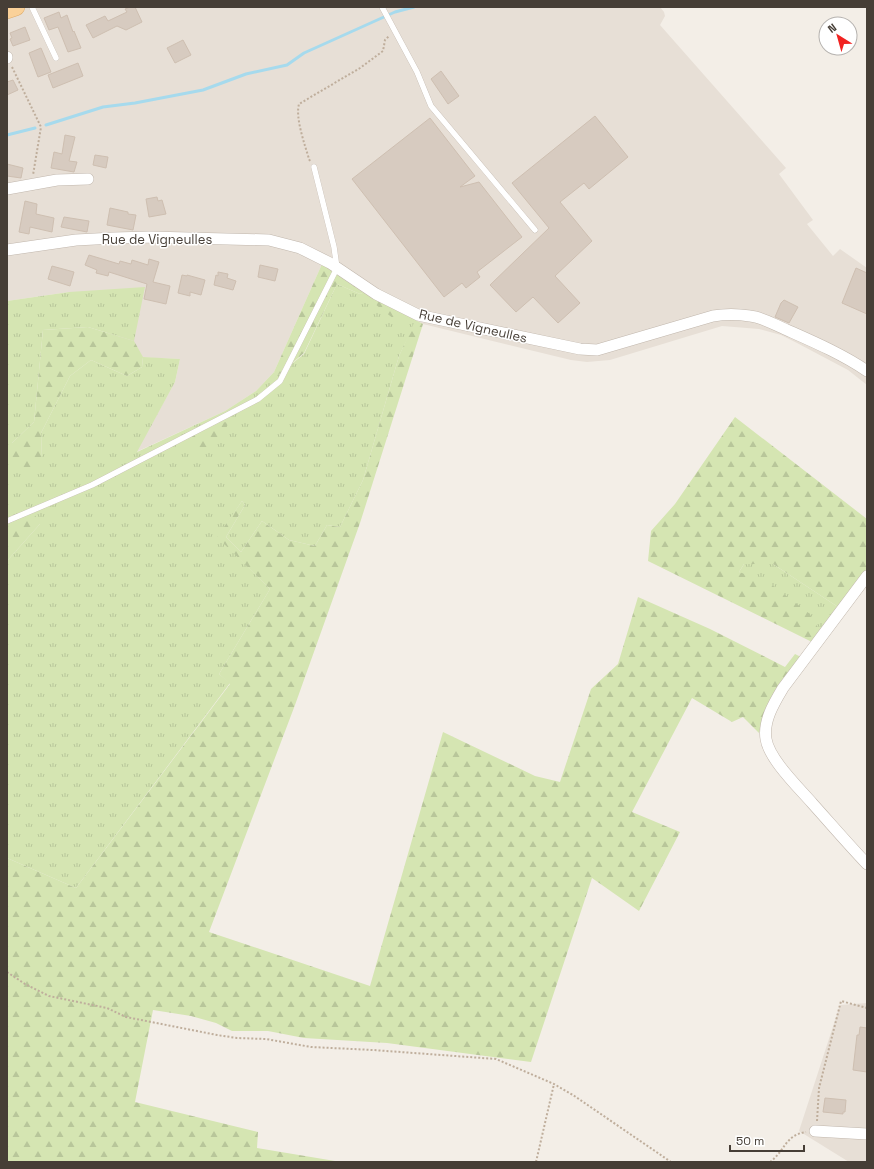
<svg xmlns="http://www.w3.org/2000/svg" width="874" height="1169" font-family="'Space Grotesk',sans-serif">
  <style>
    .residential { fill: #e7dfd6 }
    .grass { fill: url(#grass-tufts) }
    .forest { fill: url(#forest-firs) }
    .lines { fill: none; stroke-linecap: round; stroke-linejoin: round }
    .stream { stroke: #a6daed; stroke-width: 3 }
    .building { fill: #d7cbc0; stroke: #cebfb1 }
    .lane-casing { stroke: #c1b7ad; stroke-width: 6 }
    .street-casing { stroke: #c1b7ad; stroke-width: 12 }
    .primary-casing { stroke: #deab6a; stroke-width: 18 }
    .path { stroke: #bfae9c; stroke-width: 2; stroke-dasharray: 2 2; stroke-linecap: butt }
    .lane { stroke: #fff; stroke-width: 5.5 }
    .street { stroke: #fff; stroke-width: 11 }
    .primary { stroke: #fad199; stroke-width: 17 }
    .labels { text-anchor: middle; dominant-baseline: central; stroke-width: 3; stroke-linejoin: round; paint-order: stroke }
    .street-label { font-size: 13px; fill: #463e36; stroke: #fff }
  </style>
  <defs>
    <pattern id="grass-tufts" width="24" height="20" patternUnits="userSpaceOnUse"><rect width="24" height="20" fill="#d5e5b2"/><path d="M3 7l-1-3M5 7V3M7 7l1-3M15 17l-1-3M17 17v-4M19 17l1-3" fill="none" stroke="#b8c69a"/></pattern>
    <pattern id="forest-firs" width="22" height="20" patternUnits="userSpaceOnUse"><rect width="22" height="20" fill="#d5e5b2"/><path d="M5 1l3.5 6h-7zM16 11l3.5 6h-7z" fill="#b8c69a"/></pattern>
  </defs>
  <rect width="100%" height="100%" fill="#f3eee7"/>
  <path class="residential" d="M7,7H660L664,12L665,16L660,25L786,168L779,174L813,220L807,224L833,256L840,249L867,268V385L848,370L797,343L781,335L759,329L722,326L610,360L587,362L571,360L423,324L377,299L322,264L274,372L256,391L225,411L136,452L175,382L180,359L131,357L69,292L7,301Z
    M867,1003V1162H849L799,1131L840,1005Z"/>
  <path class="grass" d="M337,284L360,294L367,291L415,323L399,356L363,480L340,527L327,525L315,546L289,540L262,521L241,552L226,537L245,505L242,501L218,537L270,589L219,674L230,683L76,888L7,858V561L40,524L7,521V301L69,292L145,287L134,341L88,327L43,330L34,422L12,443L42,458L41,433L70,376L91,360L127,376L142,367L143,357L180,359L175,382L137,452L225,411L256,391L274,372L278,375L304,354Z
    M744,564H773L838,607L820,631L739,572Z"/>
  <path class="forest" d="M322,264L367,291L360,294L337,284L304,353L277,376L274,372Z
    M377,299L423,324L360,523L295,705L209,932L370,986L443,732L535,776L560,782L591,689L618,664L638,597L710,629L785,667L795,654L801,657L763,719L759,733L743,717L732,722L692,698L632,812L680,832L639,911L592,878L531,1062L387,1043L304,1038L268,1031H232L216,1023L191,1016L153,1010L135,1102L258,1132L257,1148L341,1162H7V858L76,888L230,684L219,674L270,589L217,537L242,501L245,505L226,537L241,552L262,521L289,540L315,546L327,525L340,527L363,480L399,356L414,323L394,319L375,304Z
    M88,327L134,341L143,357L142,367L127,376L91,360L70,376L41,433L42,458L30,472L12,465V443L34,422L43,330Z
    M735,417L867,519V568L838,607L773,564H744L739,572L768,582L810,614L820,631L812,642L648,561L651,531L675,504Z
    M229,422L222,437L201,451L184,445V437L211,423Z
    M32,510L40,524L7,561V521Z"/>
  <g class="lines">
    <path class="stream" d="M46,125L103,107L135,103L203,90L246,74L287,65L304,53L395,12L414,7
      M7,135L35,128"/>
  </g>
  <path class="building" d="M130,7H135L142,22L126,30L117,26L93,38L86,25L105,16L108,21L127,12L125,9Z
    M59,12L61,18L67,15L73,32L74,31L81,48L68,52L58,27L49,30L44,18Z
    M25,27L30,40L13,46L10,39L12,38L10,33Z
    M183,40L191,55L175,63L167,48Z
    M41,48L51,72L38,77L29,53Z
    M78,63L83,76L53,88L48,75Z
    M441,71L459,96L448,104L431,79Z
    M13,80L18,90L7,95V82Z
    M595,116L628,157L589,189L584,183L560,202L592,241L555,276L580,303L558,323L533,297L516,312L490,285L549,228L512,183Z
    M430,118L475,176L460,187L479,182L522,237L477,272L480,277L466,288L462,283L444,297L352,179Z
    M65,135L75,137L69,161L77,162L74,172L51,168L54,152L62,154Z
    M95,155L108,157L106,168L93,165Z
    M7,164L23,168L21,178L7,176Z
    M157,197L158,201L162,200L166,214L149,217L146,199Z
    M25,201L37,204L36,214L54,218L52,232L30,227L29,234L19,232Z
    M110,208L128,212V214L136,215L133,230L107,225Z
    M64,217L89,221L87,232L61,227Z
    M89,255L119,264L120,261L131,264L132,260L148,265L149,259L159,262L153,282L170,286L166,304L144,299L147,284L109,272L108,276L96,273L97,270L85,265Z
    M260,265L278,269L275,281L258,277Z
    M52,266L74,272L70,286L48,279Z
    M856,268L867,273V314L842,303Z
    M218,272L228,274L227,278L236,281L233,290L214,285L216,275L218,276Z
    M182,275L187,276V275L205,280L201,295L190,292V296L178,293Z
    M784,300L798,307L789,323L775,317L781,303Z
    M860,1027L867,1028V1072L853,1070L857,1035H859Z
    M825,1098L846,1100L845,1112H843V1114L823,1112Z"/>
  <g class="lines">
    <defs>
      <path id="lane" d="M32,7L56,58
        M382,7L417,72L431,106L535,230
        M7,521L92,485L258,399L280,381L337,268L334,247L314,167"/>
      <path id="street" d="M7,57V58
        M7,189L57,180L88,179
        M7,250L76,240L114,238L150,237L269,240L300,248L330,263L376,294L418,315L580,349L597,350L713,316C725,314 737,314 750,316C762,317 775,325 787,330C814,342 842,354 867,371
        M867,576L783,688C774,703 763,721 766,739C769,759 798,787 812,803C830,823 848,844 867,864
        M815,1131L867,1134"/>
      <path id="primary" d="M7,10L16,7"/>
    </defs>
    <use href="#lane" class="lane-casing"/>
    <use href="#street" class="street-casing"/>
    <use href="#primary" class="primary-casing"/>
    <path class="path" d="M12,67L41,127L33,175
      M310,161L309,159C305,145 295,118 299,104L360,68L383,51L385,40L389,36
      M7,972L25,984L49,996L107,1008L126,1017L217,1035L237,1038L266,1039L311,1047L373,1050L496,1059L554,1084L573,1095L671,1162
      M817,1121L819,1088L841,1001L867,1008
      M536,1162L554,1084
      M770,1162C785,1151 785,1135 806,1132"/>
    <use href="#lane" class="lane"/>
    <use href="#street" class="street"/>
    <use href="#primary" class="primary"/>
  </g>
  <g class="labels">
    <g class="street-label">
      <text x="157" y="239">Rue de Vigneulles</text>
      <text transform="translate(473 326) rotate(13)">Rue de Vigneulles</text>
    </g>
  </g>
  <rect width="874" height="1169" fill="none" stroke="#463e36" stroke-width="16"/>
  <g transform="translate(838 36) rotate(323)"><circle r="19" fill="#ffffff" stroke="#b5b2af"/>
  <path d="M0-3L7 15L0 10L-7 15Z" fill="#f12321"/>
  <text y="-6" font-size="11" font-weight="bold" text-anchor="middle" fill="#463e36">N</text>
  </g>
  <path d="M730 1145v6h74v-6" fill="none" stroke="#463e36" stroke-width="2"/>
  <text x="736" y="1145" font-size="12" fill="#463e36" stroke="#ffffff" stroke-width="3" paint-order="stroke">50 m</text>
</svg>
